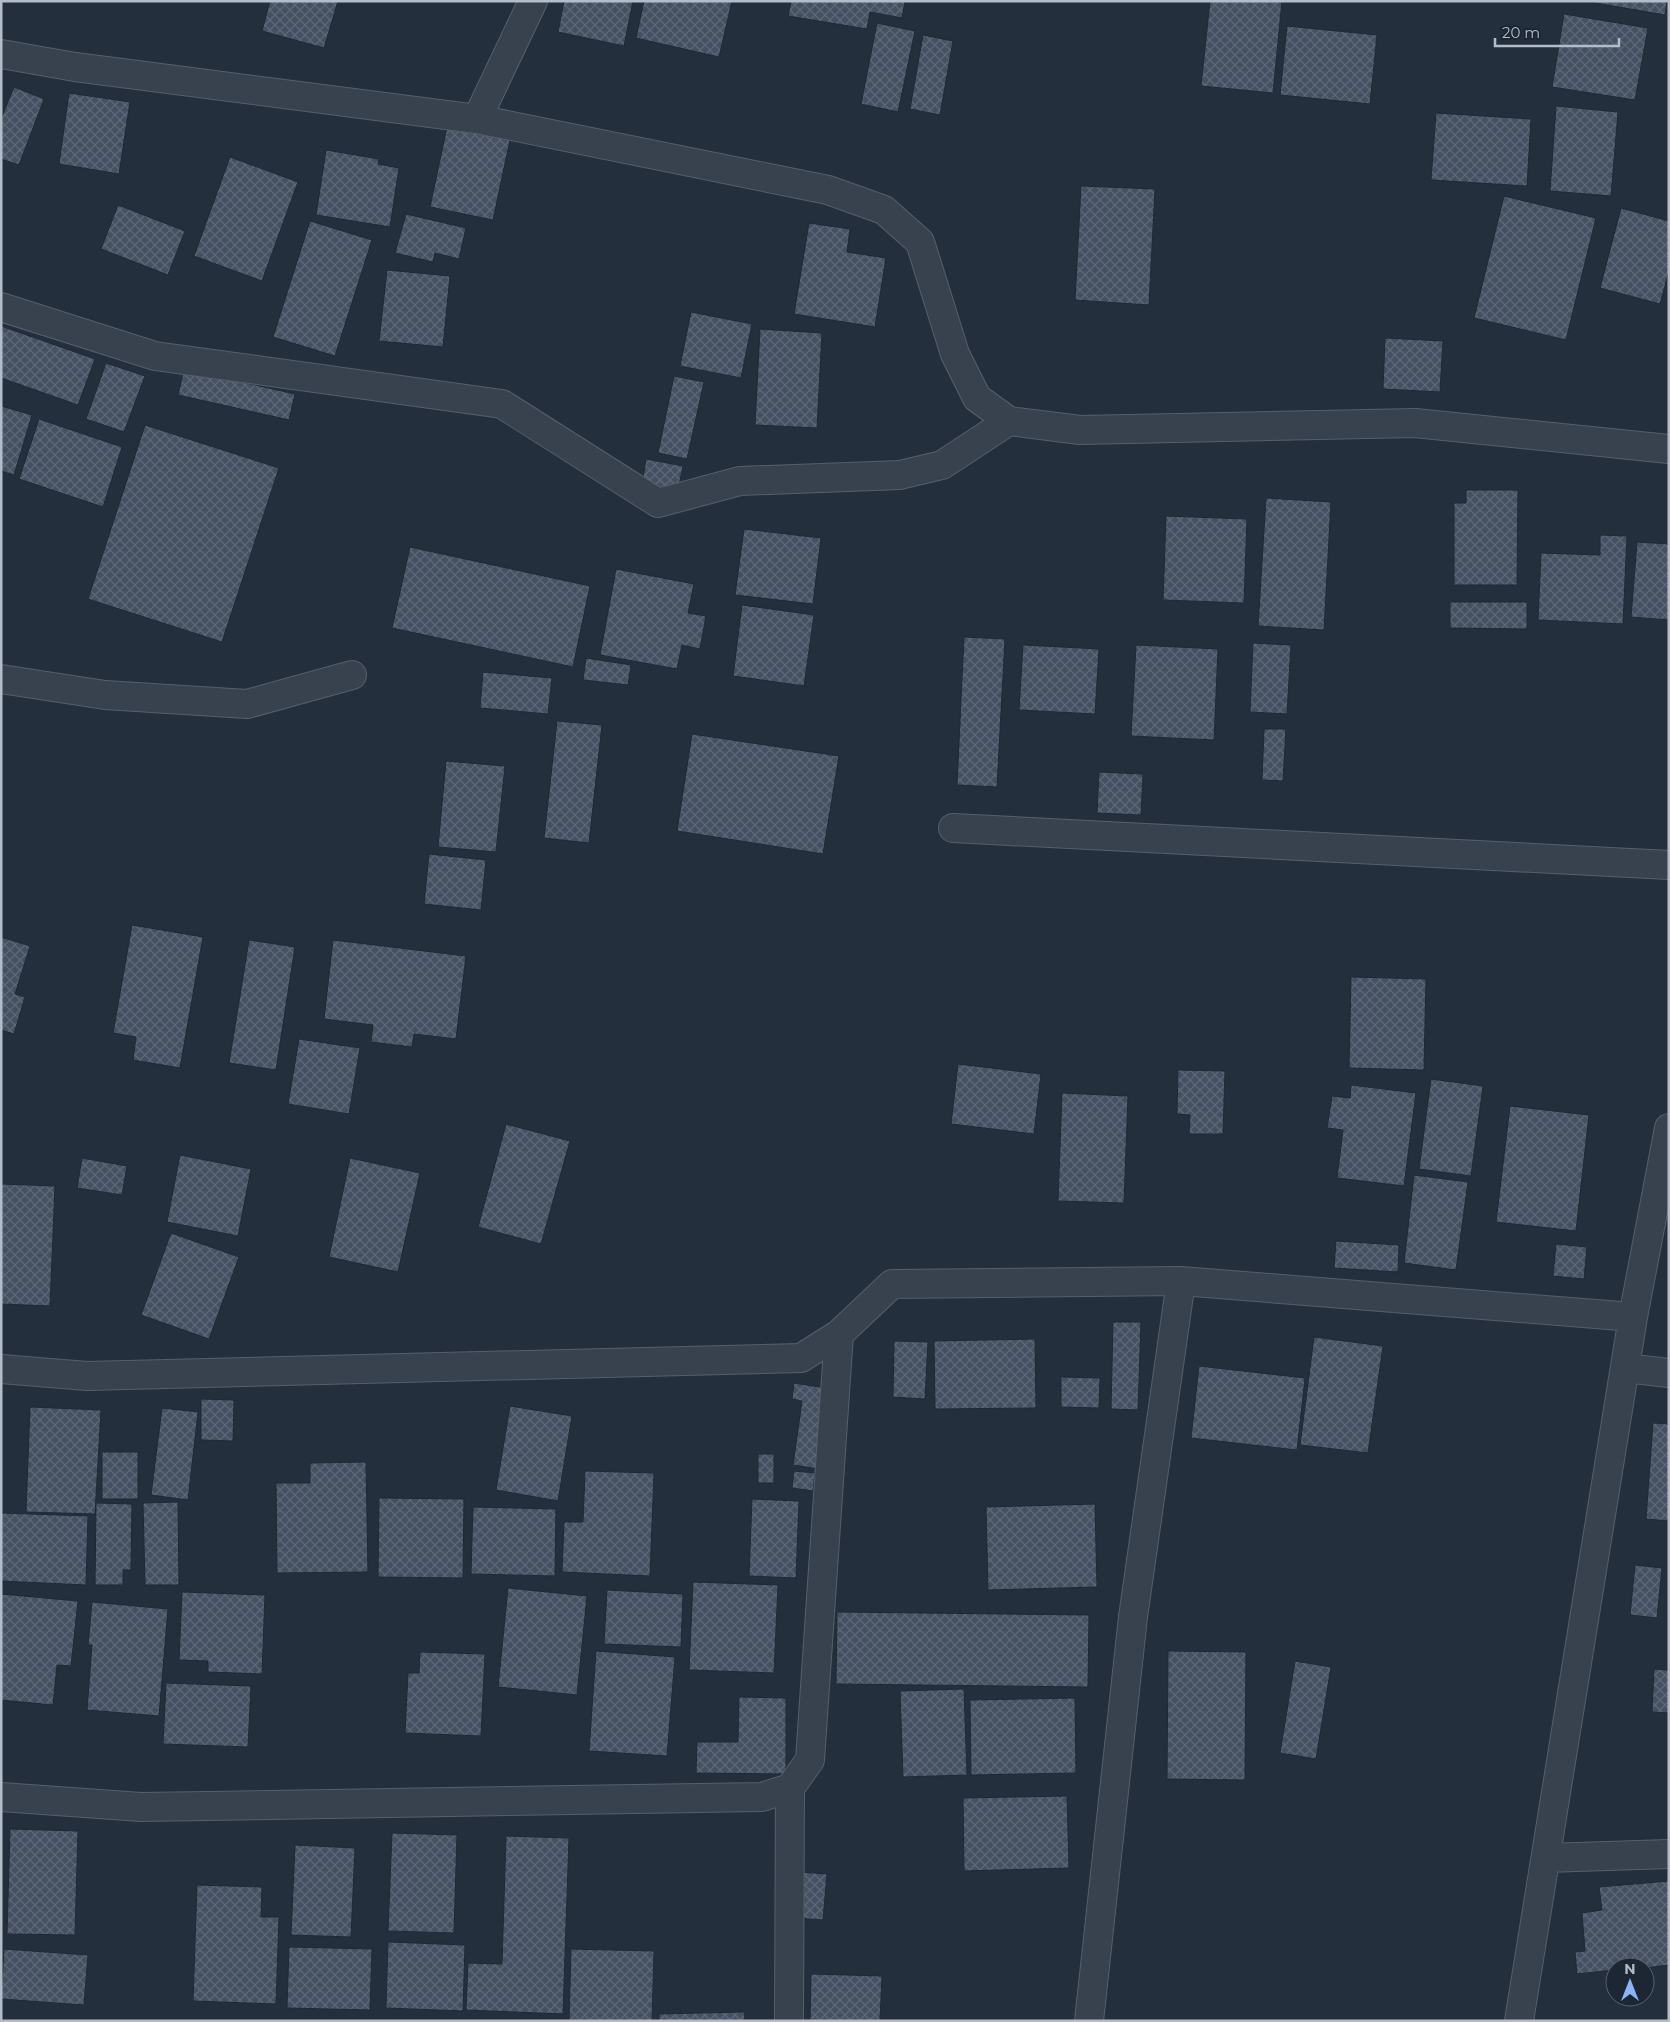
<svg xmlns="http://www.w3.org/2000/svg" width="1670" height="2022" font-family="Montserrat,sans-serif">
  <style>
    .building { fill: url(#building-cross-hatch); stroke: #1f2835 }
    .lines { fill: none; stroke-linecap: round; stroke-linejoin: round }
    .street-casing { stroke: #565f6c; stroke-width: 30 }
    .street { stroke: #38414e; stroke-width: 28 }
  </style>
  <defs>
    <pattern id="building-cross-hatch" width="8" height="8" patternUnits="userSpaceOnUse" patternTransform="scale(1.25)"><rect width="8" height="8" fill="#455162"/><path d="M0 0l8 8M0 8l8-8" fill="none" stroke="#5d6877"/></pattern>
  </defs>
  <rect width="100%" height="100%" fill="#242f3e"/>
  <path class="building" d="M270,1H338L324,48L262,31Z
    M564,1H633L624,46L558,32Z
    M644,1H732L719,57L636,38Z
    M791,1H905L902,18L870,12L867,29L788,16Z
    M1210,1H1282L1273,93L1201,86Z
    M1584,1H1667L1665,15Z
    M1564,14L1648,28L1635,100L1552,87Z
    M877,23L915,31L898,112L861,104Z
    M1287,26L1377,35L1370,104L1280,95Z
    M923,35L953,41L940,115L910,109Z
    M14,87L44,99L19,165L1,159V119Z
    M69,93L130,102L119,174L59,164Z
    M1556,106L1618,112L1611,196L1550,191Z
    M1436,113L1531,119L1527,186L1431,180Z
    M447,127L510,140L493,220L430,207Z
    M326,150L379,159L378,164L399,168L390,227L316,215Z
    M230,157L298,182L262,281L194,256Z
    M1081,186L1155,189L1149,305L1075,300Z
    M1504,196L1596,218L1566,340L1474,318Z
    M118,205L185,231L168,275L101,249Z
    M1621,208L1669,221V271L1660,304L1600,288Z
    M406,214L466,228L459,259L435,253L433,262L395,253Z
    M310,221L372,240L335,356L273,337Z
    M809,223L850,229L847,252L886,258L875,327L794,314Z
    M387,270L450,276L443,347L379,341Z
    M691,312L752,324L741,378L680,366Z
    M1,326L95,359L78,405L1,378Z
    M760,329L822,333L817,428L755,425Z
    M1385,338L1443,341L1440,392L1383,389Z
    M106,363L145,376L124,432L86,419Z
    M184,369L295,394L289,420L178,395Z
    M674,376L704,382L687,459L658,453Z
    M1,406L32,415L14,475L1,471Z
    M39,419L122,447L103,507L19,479Z
    M145,425L279,468L222,642L88,599Z
    M646,459L683,466L678,490L642,484Z
    M1466,490H1518L1517,585H1454V503H1466Z
    M1266,498L1331,502L1324,630L1258,626Z
    M1166,516L1247,519L1244,603L1163,600Z
    M744,529L821,538L813,604L735,595Z
    M1600,535L1627,536L1623,624L1538,620L1541,553L1600,555Z
    M1637,542L1669,544V620L1631,617Z
    M410,547L590,586L573,667L392,628Z
    M616,569L694,584L688,613L706,616L700,649L682,645L677,669L600,655Z
    M1450,602H1527V629L1450,628Z
    M742,605L814,615L804,686L733,676Z
    M964,637L1005,639L997,787L957,785Z
    M1253,643L1291,645L1287,714L1250,712Z
    M1023,645L1099,649L1095,714L1019,710Z
    M1136,645L1218,649L1214,740L1131,736Z
    M586,658L631,665L628,685L583,680Z
    M483,672L552,678L548,714L480,708Z
    M557,721L602,725L589,843L544,838Z
    M1264,729H1286L1283,781L1262,780Z
    M692,734L839,756L823,854L677,831Z
    M446,761L505,766L496,852L438,847Z
    M1099,772L1143,774L1141,815L1097,813Z
    M429,854L486,860L481,910L424,904Z
    M132,925L203,937L180,1068L133,1060L136,1037L113,1033Z
    M1,937L30,946L15,994L25,997L14,1034L1,1030Z
    M249,940L295,947L276,1070L229,1063Z
    M333,940L466,956L456,1039L414,1034L412,1047L371,1042L373,1025L324,1019Z
    M1351,977L1426,979L1424,1070L1349,1068Z
    M299,1039L360,1048L349,1114L288,1104Z
    M958,1064L1041,1074L1034,1134L951,1124Z
    M1178,1070L1225,1071L1223,1134H1189L1190,1115L1177,1114Z
    M1431,1079L1483,1086L1471,1176L1419,1169Z
    M1351,1085L1416,1093L1404,1186L1337,1178L1343,1130L1327,1128L1332,1096L1350,1098Z
    M1062,1093L1128,1096L1124,1203L1058,1201Z
    M1510,1106L1589,1115L1576,1231L1496,1222Z
    M506,1124L570,1141L541,1244L478,1227Z
    M180,1155L251,1169L238,1236L167,1222Z
    M82,1158L127,1166L122,1195L77,1188Z
    M350,1158L420,1173L398,1272L329,1257Z
    M1414,1175L1468,1182L1456,1270L1404,1263Z
    M1,1184L55,1186L50,1306L1,1304Z
    M171,1233L239,1257L209,1339L141,1315Z
    M1336,1241L1399,1245L1398,1272L1334,1268Z
    M1556,1244L1587,1247L1584,1279L1553,1276Z
    M1113,1322H1141L1138,1410L1111,1409Z
    M1314,1337L1383,1346L1368,1453L1300,1445Z
    M1035,1339L1036,1408L935,1409L934,1341Z
    M894,1341L928,1342L925,1399L893,1397Z
    M1199,1366L1305,1378L1297,1450L1191,1438Z
    M1061,1377L1100,1378L1099,1408L1061,1407Z
    M794,1383L832,1389L819,1469L793,1465L802,1401L792,1399Z
    M201,1399L234,1400L233,1441L201,1440Z
    M510,1406L572,1416L558,1501L496,1490Z
    M30,1407L101,1410L95,1514L26,1512Z
    M162,1408L198,1412L188,1500L151,1495Z
    M1653,1423L1669,1424V1521L1646,1519Z
    M102,1452H138V1499H102Z
    M758,1454H774V1483H758Z
    M366,1462L368,1572L277,1573L276,1483H310V1463Z
    M585,1471L654,1473L650,1576L562,1572L564,1522H583Z
    M794,1471L815,1473L813,1491L792,1488Z
    M379,1498L464,1499L463,1578L378,1577Z
    M752,1499L799,1501L796,1578L749,1576Z
    M178,1502L179,1585H145L143,1503Z
    M96,1503L132,1504L131,1570H123V1585H95Z
    M1095,1504L1097,1587L988,1590L986,1507Z
    M473,1507L556,1509L555,1576L471,1574Z
    M1,1513L88,1516L86,1585L1,1581Z
    M1635,1565L1662,1568L1657,1618L1630,1615Z
    M693,1582L778,1585L774,1673L689,1670Z
    M508,1588L587,1596L577,1695L498,1687Z
    M607,1590L683,1594L681,1647L604,1644Z
    M182,1592L265,1595L262,1674L208,1672V1661L179,1660Z
    M1,1594L78,1601L71,1666L57,1665L53,1705L1,1700Z
    M92,1602L168,1609L159,1716L87,1710L92,1645H88Z
    M837,1612L1089,1615L1088,1687L836,1684Z
    M596,1651L675,1657L667,1756L589,1751Z
    M1168,1651L1246,1652L1245,1780L1167,1779Z
    M420,1652L485,1654L481,1736L405,1733L408,1673H419Z
    M1295,1661L1331,1667L1316,1759L1280,1753Z
    M1654,1669L1669,1670V1713L1652,1712Z
    M166,1683L251,1686L248,1747L163,1744Z
    M964,1689L967,1775L903,1777L900,1691Z
    M739,1697L786,1698V1774L696,1773L697,1742H738Z
    M1075,1698L1076,1773L971,1775L970,1700Z
    M1067,1796L1069,1868L964,1871L963,1798Z
    M10,1829L78,1831L75,1935L7,1934Z
    M392,1833L457,1835L454,1933L388,1931Z
    M506,1836L569,1838L563,2014L466,2010L468,1963L502,1964Z
    M295,1845L355,1848L351,1937L291,1935Z
    M800,1872L827,1874L823,1920L796,1918Z
    M1669,1881V1965L1645,1968L1615,1967V1970L1577,1974L1575,1952L1585,1951L1582,1913L1602,1910L1599,1887Z
    M197,1885L262,1887L261,1917H279L276,2004L193,2001Z
    M388,1942L465,1945L463,2011L386,2008Z
    M289,1947L372,1949L370,2010L287,2008Z
    M4,1949L88,1955L84,2005L1,1999Z
    M571,1949L654,1951L652,2021H569Z
    M811,1974L882,1976L880,2021H810Z
    M744,2012L745,2021H659V2014Z"/>
  <g class="lines">
    <defs>
      <path id="street" d="M1,54L75,67L477,119L828,190L884,210L920,242L955,354L977,398L1009,421L1080,430L1415,423L1669,449
        M477,119L533,1
        M1,307L155,356L502,404L658,503L740,481L900,475L942,465L1009,421
        M1,679L105,695L247,704L352,675
        M953,828L1669,865
        M1625,1368L1669,1373
        M1,1369L87,1376L801,1358L839,1334L892,1284L1181,1281L1633,1317
        M1,1797L141,1807L762,1797L790,1788
        M1546,1858L1669,1854
        M789,2021L790,1788L810,1760L839,1334
        M1089,2021L1133,1617L1181,1281
        M1519,2021L1633,1317L1669,1128"/>
    </defs>
    <use href="#street" class="street-casing"/>
    <use href="#street" class="street"/>
  </g>
  <rect width="1670" height="2022" fill="none" stroke="#b4bcc9" stroke-width="5"/>
  <g transform="translate(1630 1982)"><circle r="24" fill="#1d2633" stroke="#59626f"/>
  <path d="M0-4L9 19L0 12L-9 19Z" fill="#8ab4f8"/>
  <text y="-8" font-size="14" font-weight="bold" text-anchor="middle" fill="#b4bcc9">N</text>
  </g>
  <path d="M1495 38v8h124v-8" fill="none" stroke="#b4bcc9" stroke-width="2.5"/>
  <text x="1502" y="38" font-size="15" fill="#b4bcc9" stroke="#1d2633" stroke-width="4" paint-order="stroke">20 m</text>
</svg>
